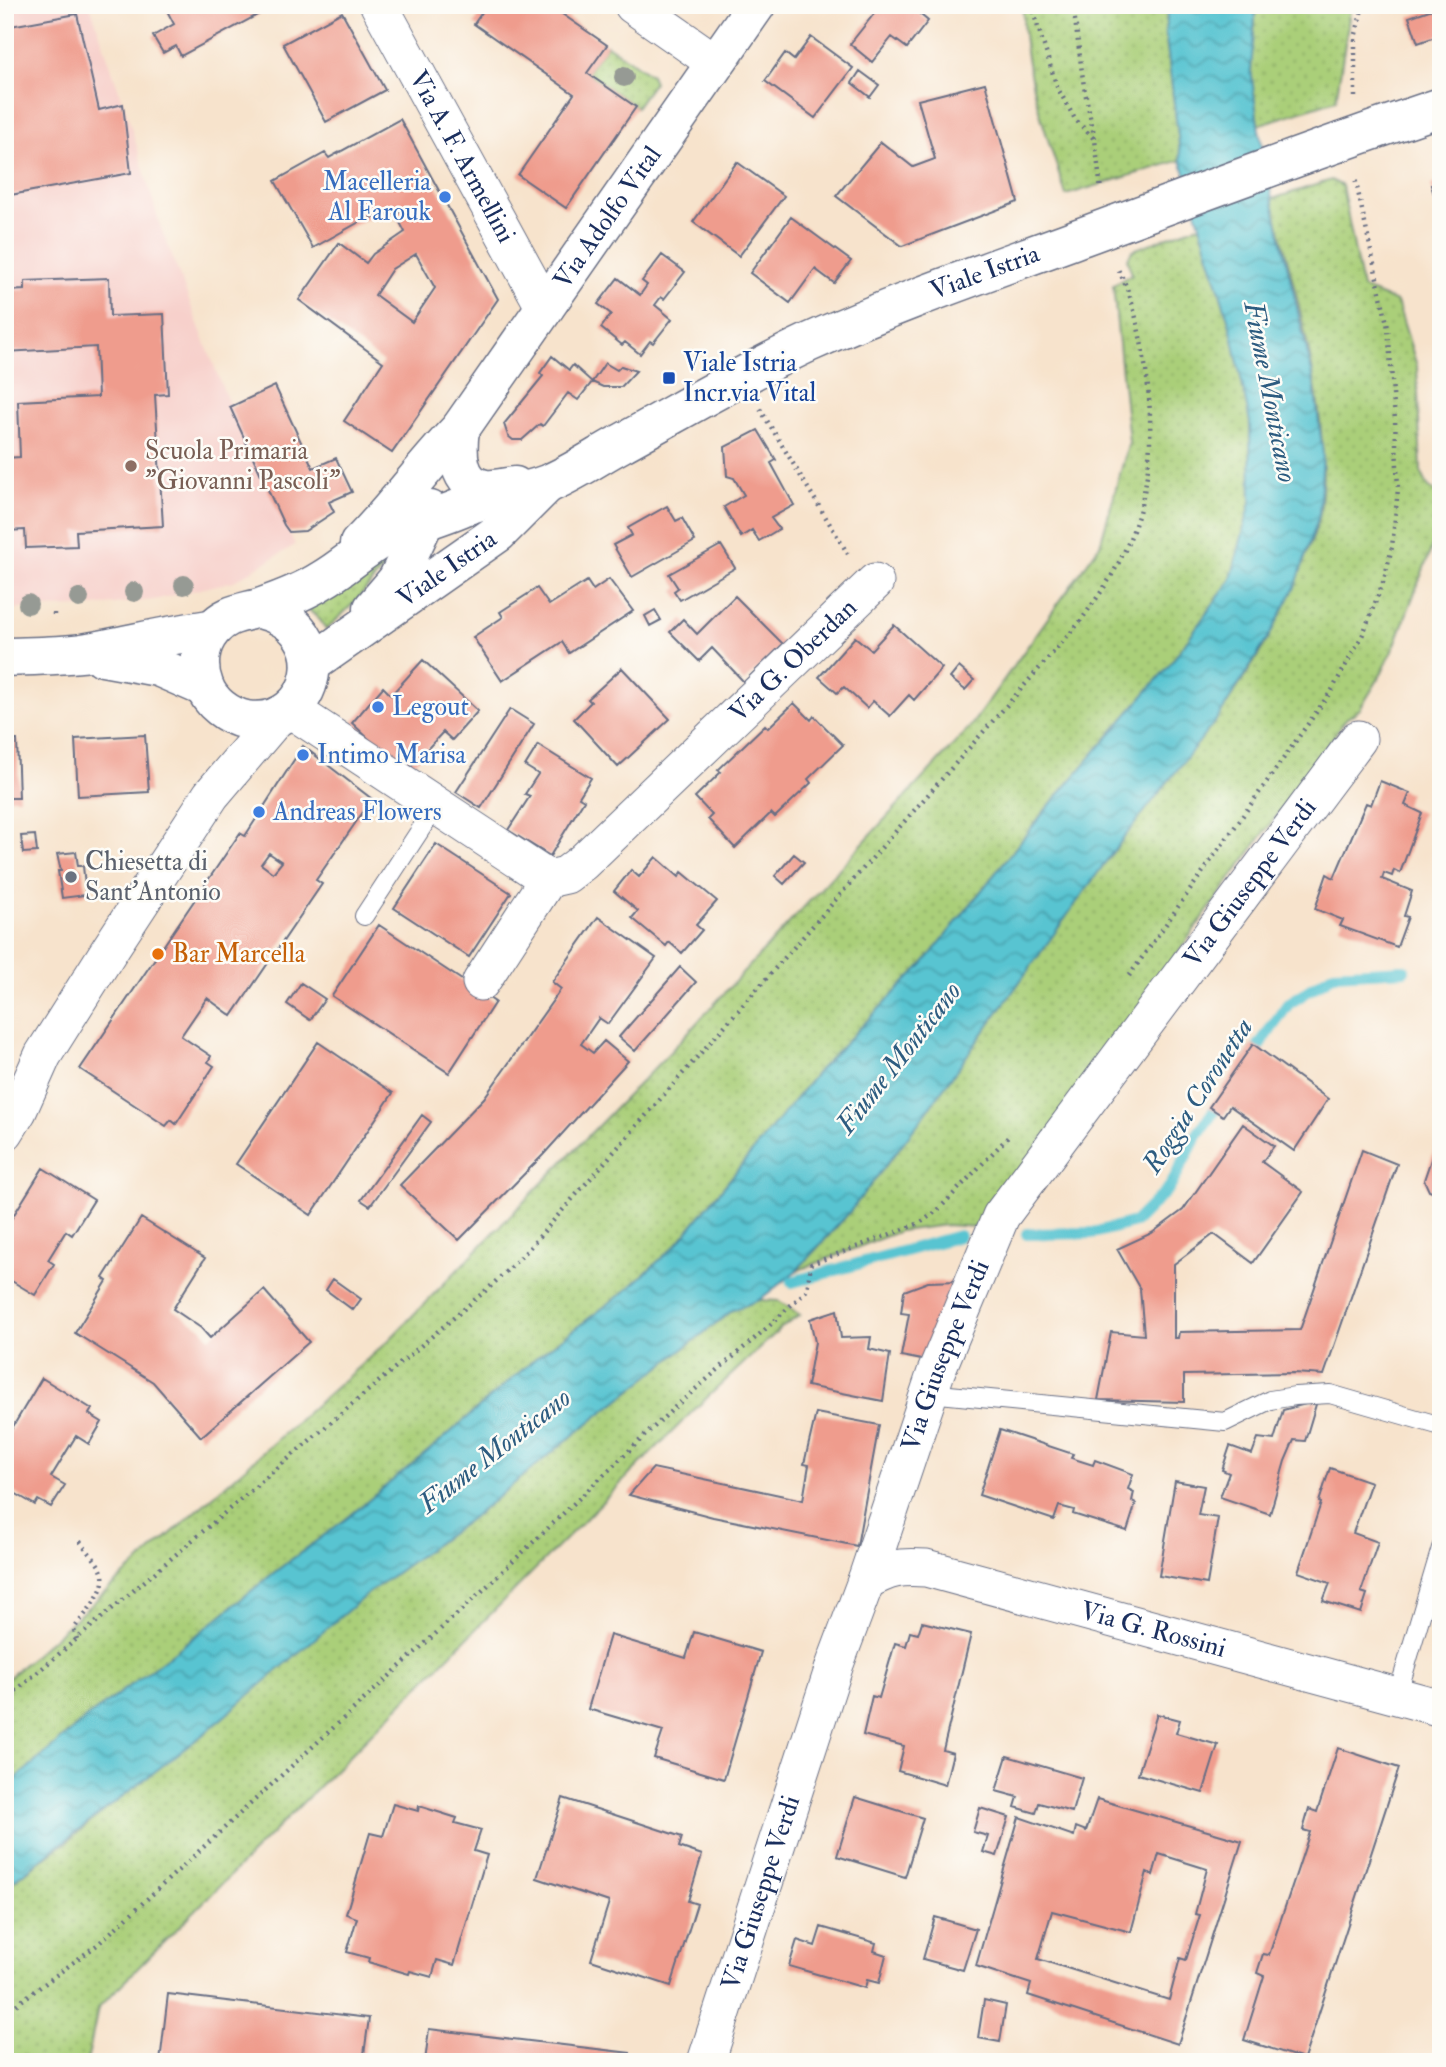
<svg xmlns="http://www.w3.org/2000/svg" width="1446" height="2067" font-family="'IM FELL Double Pica',serif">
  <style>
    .built { fill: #f7d0cb }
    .grass { fill: url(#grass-dots); stroke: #627f6c; stroke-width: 2 }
    .water { fill: url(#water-waves); stroke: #3a7a98; stroke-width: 2 }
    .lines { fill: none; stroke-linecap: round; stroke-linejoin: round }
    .stream { stroke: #58c4d1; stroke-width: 12 }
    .building { fill: #ef9c8d; fill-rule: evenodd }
    .service-casing { stroke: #686e84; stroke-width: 20 }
    .minor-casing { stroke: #686e84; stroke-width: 39 }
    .tertiary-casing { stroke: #686e84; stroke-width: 41 }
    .path { stroke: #686e84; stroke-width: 4.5; stroke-dasharray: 2 5; stroke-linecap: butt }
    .service { stroke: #fff; stroke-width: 18 }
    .minor { stroke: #fff; stroke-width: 37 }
    .tertiary { stroke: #fff; stroke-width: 38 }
    .tree { fill: #969a94 }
    .shop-dot { fill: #3f7fe0; stroke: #fdfcf7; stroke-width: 2.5 }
    .transit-dot { fill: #1a4fb4; stroke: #fdfcf7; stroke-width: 2.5 }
    .education-dot { fill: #8d6e63; stroke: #fdfcf7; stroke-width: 2.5 }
    .worship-dot { fill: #6b7280; stroke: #fdfcf7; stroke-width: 2.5 }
    .food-dot { fill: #e8710a; stroke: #fdfcf7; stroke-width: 2.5 }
    .labels { text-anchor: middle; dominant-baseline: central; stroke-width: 5; stroke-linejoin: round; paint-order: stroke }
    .street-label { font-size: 26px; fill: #1b2f5e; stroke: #fdfcf7 }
    .shop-label { font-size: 26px; fill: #366cbe; stroke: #fdfcf7; text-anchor: start }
    .transit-label { font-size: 26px; fill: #164399; stroke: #fdfcf7; text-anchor: start }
    .education-label { font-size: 26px; fill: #785e54; stroke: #fdfcf7; text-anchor: start }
    .worship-label { font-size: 26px; fill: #5b616d; stroke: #fdfcf7; text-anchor: start }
    .food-label { font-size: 26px; fill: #c56008; stroke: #fdfcf7; text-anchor: start }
    .water-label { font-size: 28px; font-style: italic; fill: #2d5c80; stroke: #fdfcf7 }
  </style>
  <defs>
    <pattern id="grass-dots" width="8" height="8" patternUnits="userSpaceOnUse" patternTransform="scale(1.75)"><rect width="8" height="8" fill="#aacf79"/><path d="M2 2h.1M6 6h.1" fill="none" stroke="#92b26b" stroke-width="1.8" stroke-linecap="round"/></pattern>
    <pattern id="water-waves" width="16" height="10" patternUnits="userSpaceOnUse" patternTransform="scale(1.75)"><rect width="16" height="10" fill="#58c4d1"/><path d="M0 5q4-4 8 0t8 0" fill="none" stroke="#48a0ad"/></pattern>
  </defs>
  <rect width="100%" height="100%" fill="#fdfcf7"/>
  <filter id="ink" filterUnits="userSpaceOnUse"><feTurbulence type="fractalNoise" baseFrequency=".0143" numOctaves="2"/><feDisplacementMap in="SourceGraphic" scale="14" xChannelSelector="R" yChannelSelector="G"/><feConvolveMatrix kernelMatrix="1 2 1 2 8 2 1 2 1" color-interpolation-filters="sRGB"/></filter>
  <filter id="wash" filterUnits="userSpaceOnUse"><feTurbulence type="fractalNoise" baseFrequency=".00686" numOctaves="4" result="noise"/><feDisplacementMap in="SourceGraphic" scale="28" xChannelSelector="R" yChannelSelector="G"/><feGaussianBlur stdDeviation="1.57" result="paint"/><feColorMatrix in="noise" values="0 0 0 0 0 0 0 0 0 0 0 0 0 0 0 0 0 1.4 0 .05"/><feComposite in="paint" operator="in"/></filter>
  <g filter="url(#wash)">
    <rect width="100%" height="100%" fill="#f7e3cc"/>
    <path class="built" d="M5,5H90L129,120L160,225L230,407L295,545L234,581L154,600L83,607L5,609Z"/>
    <path class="grass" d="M1023,5H1169L1165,30L1181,160L1066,195C1047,135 1021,69 1023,5Z
      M1256,5H1351L1336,100L1258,125L1251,70Z
      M607,45L651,75L654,82L636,107L587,73Z
      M1331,180L1342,186L1362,288L1397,302L1417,366L1421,472L1429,488L1441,495V523L1394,647L1379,678L1360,709L1346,719L1050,1130L977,1227L946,1225L900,1231L796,1271C814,1251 833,1232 850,1211C943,1096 1024,971 1113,852C1184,758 1267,669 1306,555C1311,541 1318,527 1320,513C1334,418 1295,292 1272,199Z
      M1200,225L1231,329L1250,422L1251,502L1231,579L1168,667L1048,807L923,964L819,1070L678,1243L627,1290L537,1357L444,1438L346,1519L276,1571L197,1635L84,1720L5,1788V1681L389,1340L670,1052L970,727L1100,545L1129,442L1113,285L1132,274L1127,259L1133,250Z
      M403,544L358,599L326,630L320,620L308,609Z
      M759,1300L779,1301L800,1315L781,1328L695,1409L98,2008L87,2062H5V1887L68,1841L367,1594L477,1514L567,1440L733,1310Z"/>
    <path class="water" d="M1169,5H1256L1251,70L1258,125L1272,199L1313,377L1323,454L1319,515L1296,585L1271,633L1220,715L1112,853L920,1121L848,1214L796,1271L759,1300L733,1310L567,1440L477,1514L367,1594L205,1733L5,1887V1788L84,1720L197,1635L276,1571L346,1519L444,1438L537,1357L627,1290L678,1243L819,1070L923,964L1048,807L1168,667L1231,579L1251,502L1250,422L1231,329L1181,160L1165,30Z"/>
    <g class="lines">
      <path class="stream" d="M1249,1060L1288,1004L1334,974L1404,970
        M1027,1234L1093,1233L1135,1222L1170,1187L1197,1135L1223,1098
        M792,1282L959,1236"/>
    </g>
    <g id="blocks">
      <path class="building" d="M164,5H276L181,56L176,46L163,53L153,36L174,24Z
        M487,5H549L607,45L587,73L636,107L566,208L518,175L574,94L474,24Z
        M881,5H909L928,21L907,48L892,37L872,62L850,44Z
        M1441,6V35L1418,43L1409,17Z
        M342,12L385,90L326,122L283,44Z
        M77,14L99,110L123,104L131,173L5,196V27Z
        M811,37L853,68L815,118L765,81L785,53L794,60Z
        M860,71L879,85L870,97L852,83Z
        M985,83L1018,202L902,246L836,196L881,142L913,167L935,159L918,100Z
        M400,119L498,299L392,453L344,421L383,362L299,300L339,243L366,263L373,254L405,232L396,215L402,210L363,220L313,248L275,181L325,153L329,158ZM416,254L435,288L412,322L375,295L392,269Z
        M737,162L784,196L739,256L693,222Z
        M1441,182V212L1440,213L1431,185Z
        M791,217L851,261L834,283L815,269L790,303L750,273Z
        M662,255L685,272L664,299L661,297L655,305L672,319L653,343L650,341L640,354L625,342L622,345L601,328L611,314L598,304L618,278L640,295L647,285L642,281Z
        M109,278L110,316L164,314L168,394L155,395L163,526L76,531L77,546L26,548L25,530L5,531V458L20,457L18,401L98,397L96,347L5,352V291L25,290V281Z
        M552,356L569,370L573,365L592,382L578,400L568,393L543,426L540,424L522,440H513L508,436L504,424L543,376L540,373Z
        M605,363L617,370L621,366L636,371L621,387H603L592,382Z
        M275,386L313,468L336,458L352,492L329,502L334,512L305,531L289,532L284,525L230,407Z
        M758,430L776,460L771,463L794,505L771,518L779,529L759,541L752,530L741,537L724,507L744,495L734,478L727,476L725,447Z
        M667,506L676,521L682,518L695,541L632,577L613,545L632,535L628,528Z
        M721,545L735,568L680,600L674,591L678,588L669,574Z
        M609,579L633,611L569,653L562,642L502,681L473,637L503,617L500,612L537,588L549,605L587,581L593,590Z
        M735,596L783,644L744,682L712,648L699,661L670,632L683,619L697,634Z
        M655,610L661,620L650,626L645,616Z
        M894,625L942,668L914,700L909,695L890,716L873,701L867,708L844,687L837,693L819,677L855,637L871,650Z
        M423,660L478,711L452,740L443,732L405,773L352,723L383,687L391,695Z
        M959,667L974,680L965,690L950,678Z
        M622,668L670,719L618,767L574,719L591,702L588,699Z
        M794,703L811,720L814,716L843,745L808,779L811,783L775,817L771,813L735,848L708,819L712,815L695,797L721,772L718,770L765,725L768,728Z
        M510,709L534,724L481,808L456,792Z
        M145,735L149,792L78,796L75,739Z
        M5,740H17L19,798H5Z
        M538,745L591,778L579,797L584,800L550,856L508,830L530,796L525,794L538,774L525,766Z
        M303,746L372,799L316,880L322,884L232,1016L207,998L181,1036L211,1056L208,1062L214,1066L176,1124L171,1120L166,1126L80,1069L240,833L245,836ZM269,853L282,862L273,873L261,864Z
        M1380,781L1410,793L1405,805L1422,813L1400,873L1394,870L1392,876L1384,873L1382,879L1412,891L1404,916L1408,917L1397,947L1340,926L1343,920L1315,909L1327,874L1334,878L1366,803L1371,805Z
        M35,835L37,852L23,853L21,836Z
        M436,844L511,893L469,957L394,908Z
        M76,852L78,866H83L86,895L62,898L58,871H61L57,854Z
        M794,854L804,862L784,884L775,876Z
        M656,857L679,877L682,872L717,901L696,925L702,930L682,953L669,942L666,946L632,918L638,911L614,891L631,870L639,877Z
        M598,917L656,958L608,1024L599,1018L581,1044L593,1053L604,1041L628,1061L543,1155L459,1240L400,1185L484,1098L561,989L552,982Z
        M379,925L495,1002L449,1073L332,996Z
        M680,967L696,982L635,1051L619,1037Z
        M301,983L325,999L310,1020L287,1004Z
        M318,1042L393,1093L311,1215L236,1164Z
        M1253,1044L1328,1099L1294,1151L1230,1106L1223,1116L1209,1107Z
        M422,1115L431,1122L370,1206L361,1200Z
        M1243,1124L1274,1146L1262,1162L1303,1192L1253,1263L1214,1234L1174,1264V1338H1178L1179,1332L1300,1330L1362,1150L1397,1164L1324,1375L1294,1373L1184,1375V1402L1098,1400L1111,1332L1144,1335L1140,1289L1117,1249L1152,1233L1183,1210Z
        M1441,1130V1195L1429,1191L1424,1180Z
        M43,1168L94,1200L72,1235L66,1231L48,1260L54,1264L35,1295L5,1277V1229Z
        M141,1218L205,1258L173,1309L201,1328L210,1338L264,1290L309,1342L201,1437L153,1382L75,1333L107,1281L103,1278Z
        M333,1279L361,1299L353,1310L326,1290Z
        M958,1281L927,1361L901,1356L909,1314L901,1313L904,1291L928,1282Z
        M837,1310L841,1338L871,1337L869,1349L890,1354L883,1401L807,1386L815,1342L810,1319Z
        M42,1378L92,1409L89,1414L102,1422L89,1444L76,1436L51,1477L65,1485L51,1507L38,1500L35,1505L13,1492L5,1505V1440Z
        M1317,1401L1305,1441L1294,1440L1285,1461L1270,1514L1220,1497L1229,1473L1222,1470L1230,1446L1252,1454L1258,1438L1274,1440L1283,1410Z
        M816,1413L879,1425L857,1546L713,1517L629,1495L653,1468L803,1500L809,1465L804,1464Z
        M1000,1430L1073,1454L1071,1458L1093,1465L1095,1460L1133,1474L1128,1489L1134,1492L1132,1501L1136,1503L1127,1531L1073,1514L1074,1510L1059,1506L1054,1520L979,1495Z
        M1330,1468L1371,1482L1353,1533L1378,1542L1361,1592L1367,1594L1361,1613L1323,1601L1330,1583L1298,1572L1321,1503L1319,1502Z
        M1175,1481L1204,1486L1198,1515L1218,1518L1207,1584L1159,1576Z
        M922,1622L971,1634L943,1750L953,1753L945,1785L898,1771L904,1746L863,1735L872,1696L879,1698L895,1643L906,1646L910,1632L918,1634Z
        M694,1632L761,1652L724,1779L654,1758L663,1731L588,1709L610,1635L686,1658Z
        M1157,1714L1180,1720L1176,1733L1218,1745L1203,1793L1138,1774Z
        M1338,1748L1399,1768L1304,2059L1244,2040L1264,1976L1257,1973L1263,1954L1269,1955L1310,1832L1303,1830L1309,1809L1317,1812Z
        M1007,1756L1082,1778L1072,1812L1039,1803L1036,1813L1015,1807L1018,1797L996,1791Z
        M855,1797L923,1818L905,1877L837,1856Z
        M563,1798L682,1837L679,1847L702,1855L688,1901L697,1904L671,1986L591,1960L609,1902L537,1878Z
        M1097,1799L1242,1841L1178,2044L1028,1995L1031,1984L976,1966L1019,1817L1074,1836L1076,1827L1086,1831ZM1159,1854L1207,1869L1195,1914L1200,1915L1186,1960L1180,1958L1169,2000L1038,1959L1052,1911L1131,1932L1147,1872L1153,1875Z
        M393,1804L418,1811L419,1806L457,1818L455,1823L481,1830L474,1851L487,1855L454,1965L437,1960L432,1977L410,1971L409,1974L368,1962L369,1958L347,1952L357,1918L346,1914L370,1833L383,1836Z
        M980,1808L1009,1817L997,1856L983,1852L988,1836L973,1832Z
        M935,1917L976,1929L963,1970L923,1959Z
        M821,1927L876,1943L874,1951L886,1955L879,1983L867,1980L865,1988L789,1966L797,1940L815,1946Z
        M168,1994L369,2018L363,2062H160Z
        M984,2000L1006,2005L1000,2042L978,2038Z
        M429,2029L630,2053L629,2062H425Z"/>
    </g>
  </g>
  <g filter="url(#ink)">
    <use href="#blocks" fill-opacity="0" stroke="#686e84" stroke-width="2"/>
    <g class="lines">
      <defs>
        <path id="service" d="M364,916L436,806
          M929,1393L1225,1422L1270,1400L1295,1396L1330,1394L1441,1426
          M1397,1696L1441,1548"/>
        <g id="minor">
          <path id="s1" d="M379,5L545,308"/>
          <path d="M633,5L716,63"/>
          <path d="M290,709L548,879L481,982"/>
          <path id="s2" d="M548,879L566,875L583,862L875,582"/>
          <path d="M5,1132L18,1111L43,1055L110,949L211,795L279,715"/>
          <path id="s3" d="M866,1581C890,1568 900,1566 926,1568L1441,1708"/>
          <path id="s4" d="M706,2062L835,1664L866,1581L936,1372L1001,1216L1358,739"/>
        </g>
        <g id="tertiary">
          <path d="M460,429C457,451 456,485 486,489C495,490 506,487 515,486"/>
          <path id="s5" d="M359,544C395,508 424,466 460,429L756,5"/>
          <path d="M373,608L397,580L430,510"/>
          <path id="s6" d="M258,609C342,626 316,731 246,720C228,716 210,703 204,685C197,667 199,645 212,630C226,613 243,613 262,607C282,600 305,591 322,580C343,568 362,550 383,538C406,526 436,518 460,508C488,496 519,495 547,484C572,474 596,457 620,444C682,410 744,373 808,343C898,302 992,270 1084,236C1203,192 1321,147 1441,107"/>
          <path d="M5,657C31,656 57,656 82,653C126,646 168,634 212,629"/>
          <path d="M103,657L158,667L204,687"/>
          <path id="s7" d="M311,664L498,533L546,485"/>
        </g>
      </defs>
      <use href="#service" class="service-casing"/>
      <use href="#minor" class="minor-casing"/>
      <use href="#tertiary" class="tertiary-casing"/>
      <path class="path" d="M1031,5L1057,87L1075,119L1095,140L1101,190
        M1073,5L1084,87L1095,139
        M1355,97V38L1363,5
        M760,409L848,554
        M54,615V608
        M1129,976L1332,690L1363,634L1384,580L1392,547L1398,489L1395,420L1388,328L1355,178
        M77,1639L74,1630L76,1626C85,1613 109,1589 102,1572C98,1561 86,1550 79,1540
        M5,1700L491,1286L524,1254L1080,622C1090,607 1101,593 1110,578C1153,508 1157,431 1143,352C1137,321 1132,293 1116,266
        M5,2013L97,1945L482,1591L677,1405L768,1327L807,1290L811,1264L920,1223L937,1211L1010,1135"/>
      <use href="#service" class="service"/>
      <use href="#minor" class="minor"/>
      <use href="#tertiary" class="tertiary"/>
    </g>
    <g class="tree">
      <circle cx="624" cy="77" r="10"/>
      <circle cx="184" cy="585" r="10"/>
      <circle cx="134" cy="592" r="10"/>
      <circle cx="79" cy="598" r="10"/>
      <circle cx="28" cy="604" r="10"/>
    </g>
  </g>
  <g class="shop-dot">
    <circle cx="445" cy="197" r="7"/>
    <circle cx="378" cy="707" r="7"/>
    <circle cx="303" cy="755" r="7"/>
    <circle cx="259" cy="812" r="7"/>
  </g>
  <rect class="transit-dot" x="662" y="371" width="14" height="14" rx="3.5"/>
  <circle class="education-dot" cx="131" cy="466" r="7"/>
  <circle class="worship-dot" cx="71" cy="877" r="7"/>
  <circle class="food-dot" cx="158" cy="954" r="7"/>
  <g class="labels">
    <g class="street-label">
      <text stroke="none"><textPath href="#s1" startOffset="173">Via A. F. Armellini</textPath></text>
      <text stroke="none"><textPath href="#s5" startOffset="411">Via Adolfo Vital</textPath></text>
      <text stroke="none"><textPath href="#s6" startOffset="1152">Viale Istria</textPath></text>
      <text stroke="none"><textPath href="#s7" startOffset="166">Viale Istria</textPath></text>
      <text stroke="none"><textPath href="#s2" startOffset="331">Via G. Oberdan</textPath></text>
      <text stroke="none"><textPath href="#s4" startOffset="1312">Via Giuseppe Verdi</textPath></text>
      <text stroke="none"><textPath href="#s4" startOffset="746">Via Giuseppe Verdi</textPath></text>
      <text stroke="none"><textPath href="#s3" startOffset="298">Via G. Rossini</textPath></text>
      <text stroke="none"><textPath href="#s4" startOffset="178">Via Giuseppe Verdi</textPath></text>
    </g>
    <g class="shop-label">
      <text x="431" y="182" text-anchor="end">Macelleria<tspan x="431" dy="30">Al Farouk</tspan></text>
      <text x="392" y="707">Legout</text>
      <text x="317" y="755">Intimo Marisa</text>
      <text x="273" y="812">Andreas Flowers</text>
    </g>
    <g class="transit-label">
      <text x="683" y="363">Viale Istria<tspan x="683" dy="30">Incr.via Vital</tspan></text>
    </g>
    <g class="education-label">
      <text x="145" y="451">Scuola Primaria<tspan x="145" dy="30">"Giovanni Pascoli"</tspan></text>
    </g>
    <g class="worship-label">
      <text x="85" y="862">Chiesetta di<tspan x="85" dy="30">Sant'Antonio</tspan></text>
    </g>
    <g class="food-label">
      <text x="172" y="954">Bar Marcella</text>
    </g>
    <g class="water-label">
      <text transform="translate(1270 392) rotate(79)">Fiume Monticano</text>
      <text transform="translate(899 1058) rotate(-52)">Fiume Monticano</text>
      <text transform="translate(1198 1096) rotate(-57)">Roggia Coronetta</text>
      <text transform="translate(495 1451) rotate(-38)">Fiume Monticano</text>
    </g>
  </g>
  <rect width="1446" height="2067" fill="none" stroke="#fdfcf7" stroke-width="28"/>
</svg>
